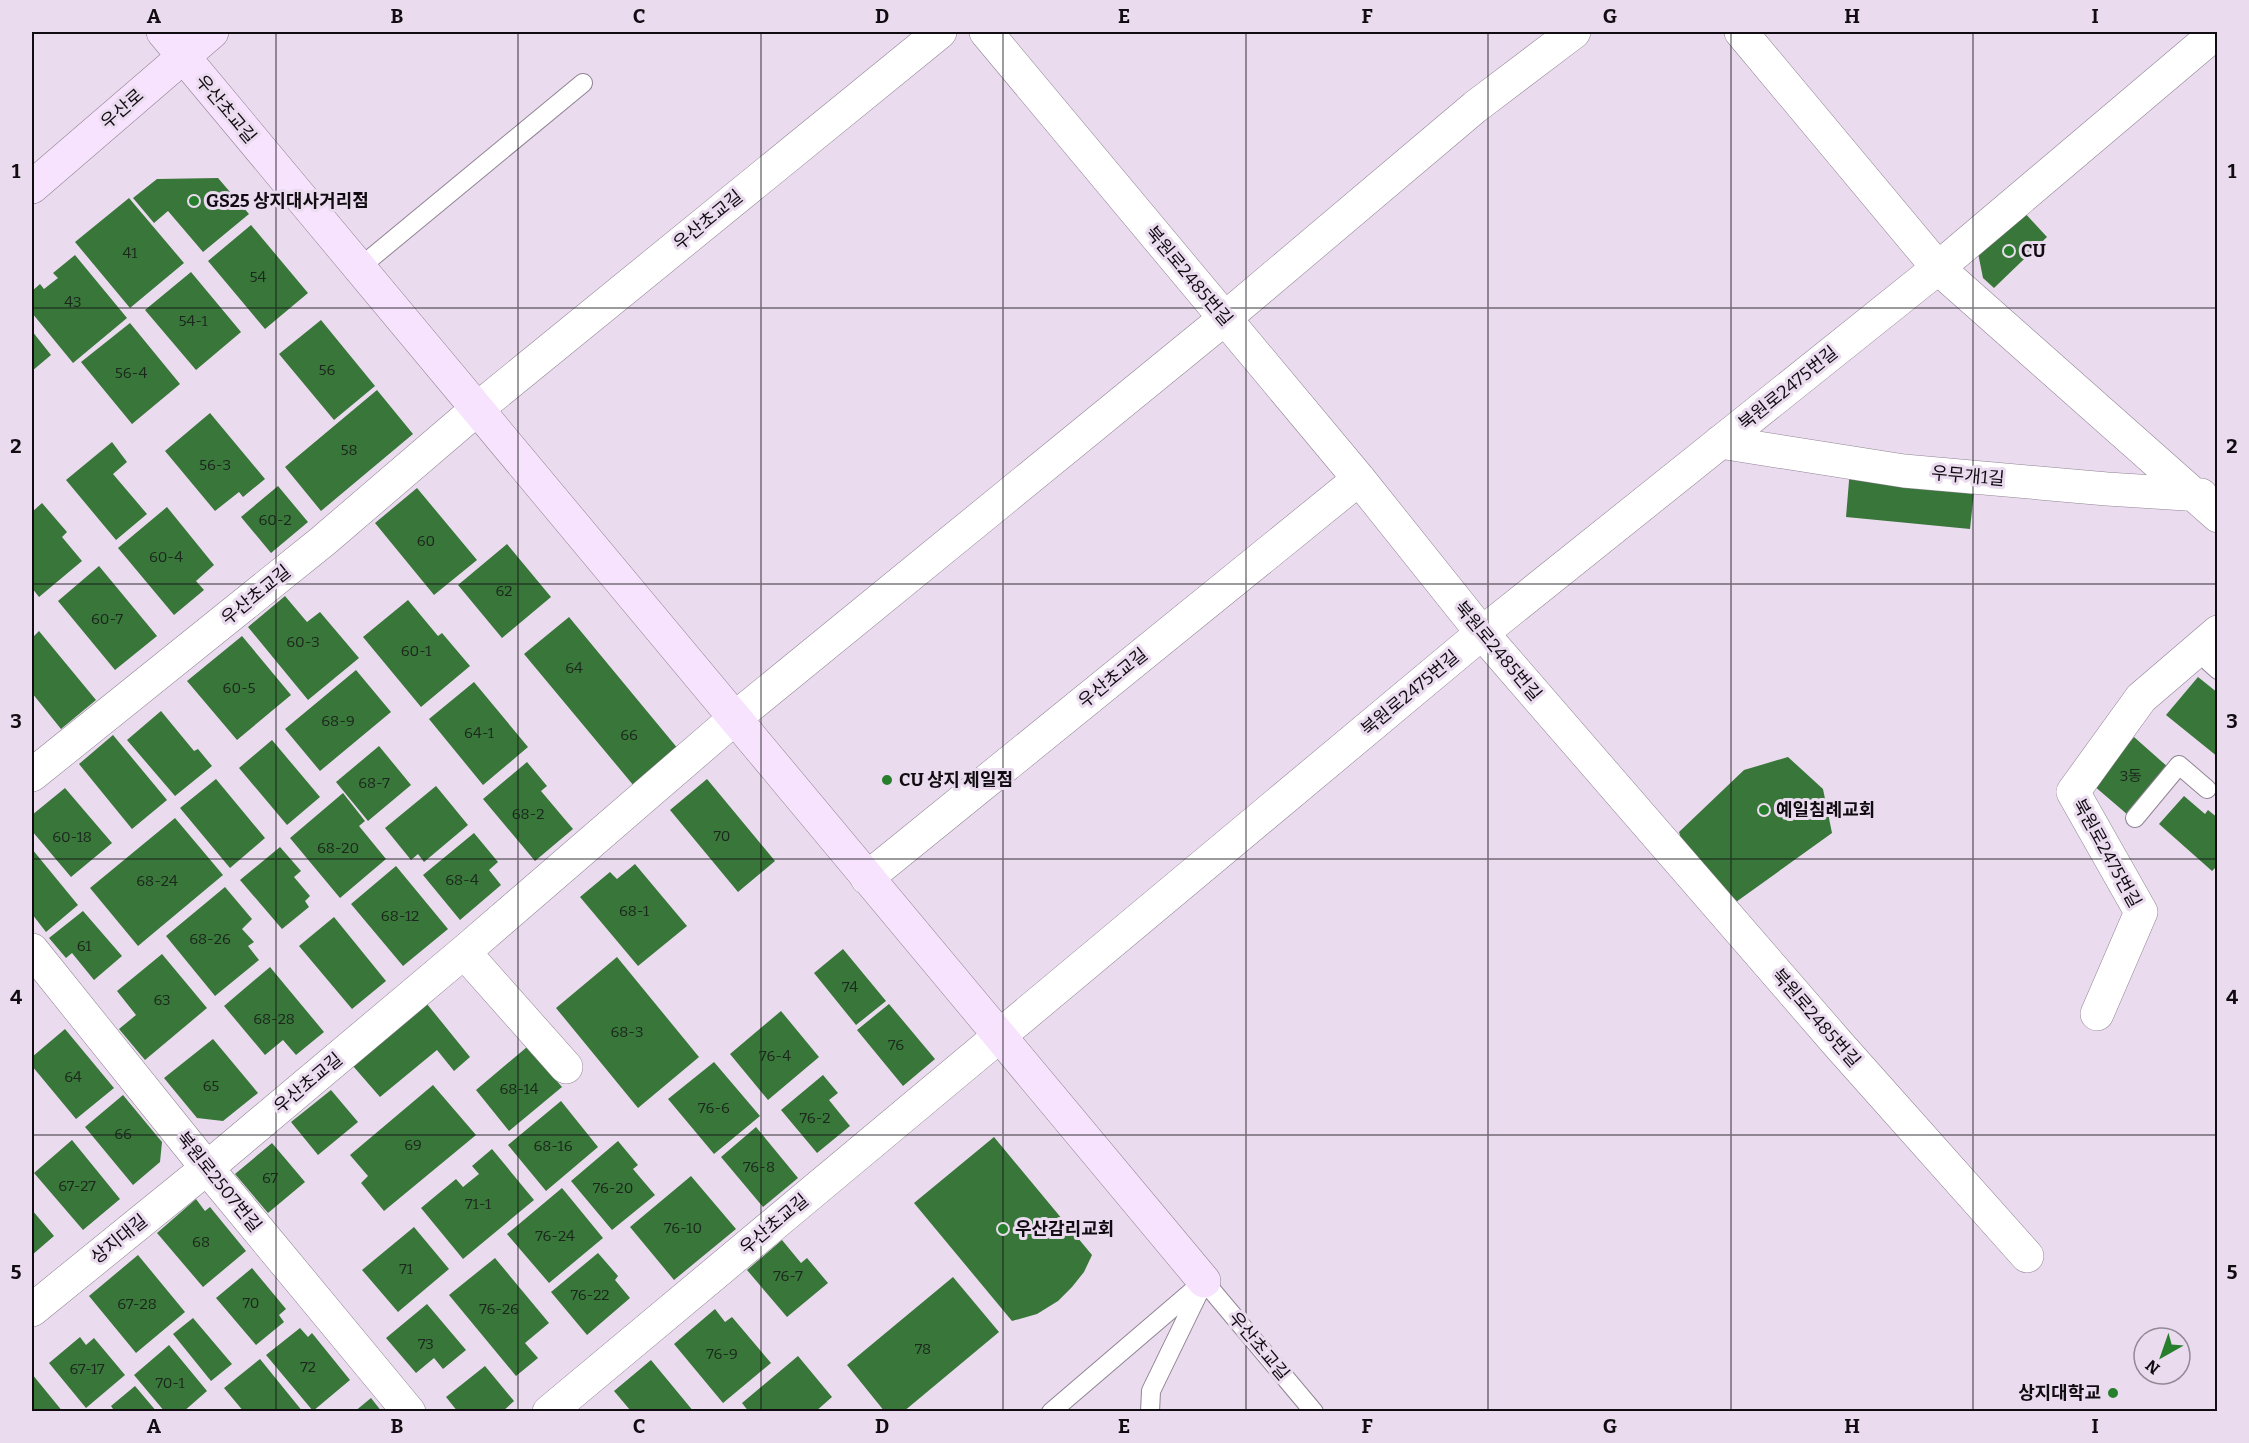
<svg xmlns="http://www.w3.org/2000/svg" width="2249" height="1443" font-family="Bitter,'Noto Sans KR',serif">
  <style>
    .building { fill: #39763a }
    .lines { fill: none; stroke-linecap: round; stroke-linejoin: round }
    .lane-casing { stroke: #908494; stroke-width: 20 }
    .street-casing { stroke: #908494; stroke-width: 34 }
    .secondary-casing { stroke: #908494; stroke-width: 34 }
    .lane { stroke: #fff; stroke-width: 18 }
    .street { stroke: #fff; stroke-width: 33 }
    .secondary { stroke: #f7e3fd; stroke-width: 33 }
    .grid { fill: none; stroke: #110c12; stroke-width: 1.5; stroke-opacity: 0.55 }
    .poi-dot { fill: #277e2c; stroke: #eadcee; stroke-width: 2 }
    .labels { text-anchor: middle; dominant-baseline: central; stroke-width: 6; stroke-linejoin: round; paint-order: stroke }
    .number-label { font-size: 15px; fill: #1b261c }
    .street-label { font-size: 18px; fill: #110c12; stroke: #eadcee }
    .poi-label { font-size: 18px; font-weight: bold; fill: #110c12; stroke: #eadcee; text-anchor: start }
    .neatline { fill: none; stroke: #110c12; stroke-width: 2 }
    .grid-label { font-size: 20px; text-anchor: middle; font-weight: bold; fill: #110c12 }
  </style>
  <rect width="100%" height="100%" fill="#eadcee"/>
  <path class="building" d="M218,178L249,214L203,252L168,211L154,223L133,198L157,179Z
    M129,198L184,263L130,308L75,242Z
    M2023,211L2047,237L1994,288L1983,278L1978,253Z
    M251,225L308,293L265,329L208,261Z
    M75,255L127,318L73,363L32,313V291L40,284L44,289L58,278L53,273Z
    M191,272L241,332L196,370L145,310Z
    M321,320L375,386L334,420L279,354Z
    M130,323L180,384L132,424L81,362Z
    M32,331L51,355L32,371Z
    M377,390L413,434L321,511L285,467Z
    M210,413L265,479L243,497L239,492L215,511L165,451Z
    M112,442L127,462L113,474L147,514L116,540L66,480Z
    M1850,469L1975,483L1970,529L1846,517Z
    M278,486L308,522L271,553L241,517Z
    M417,488L477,560L434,595L375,523Z
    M42,503L67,532L62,537L82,561L39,597L32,588V512Z
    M167,507L214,565L196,581L204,590L174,615L118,548Z
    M507,544L551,597L502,638L458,585Z
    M99,566L157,636L115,670L58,601Z
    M285,596L307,622L320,612L359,658L308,700L248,627Z
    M408,600L438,636L442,633L470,666L421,707L363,637Z
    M569,617L679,750L634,786L524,654Z
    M39,631L96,700L61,729L32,693V638Z
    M242,636L291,695L237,740L187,681Z
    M356,670L391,712L320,771L285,729Z
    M2198,677L2218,693V757L2166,715Z
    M474,682L528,747L483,785L429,719Z
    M161,711L194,751L198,749L212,766L175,796L127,740Z
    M113,735L167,800L132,829L79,764Z
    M2134,737L2169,768L2128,815L2093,785Z
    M272,740L320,797L287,825L239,768Z
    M379,746L411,785L368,821L336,782Z
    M1788,757L1823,789L1832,833L1736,902L1692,875L1679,832L1744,770Z
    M527,762L547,786L541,791L573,829L535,861L483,799Z
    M216,779L265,838L230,868L180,808Z
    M707,779L775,861L738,892L670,810Z
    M436,786L468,825L424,862L418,854L411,860L385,828Z
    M65,788L112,843L71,877L32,831V815Z
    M343,793L365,821L359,826L386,859L340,898L290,838Z
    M2184,796L2205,814L2208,810L2218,818V865L2212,871L2159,824Z
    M175,818L223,875L138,946L90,888Z
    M474,833L498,862L489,870L501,885L460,920L423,875Z
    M280,847L301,871L294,877L310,896L305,901L309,907L282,929L240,880Z
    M32,849L78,905L46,932L32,914Z
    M635,864L687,926L638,966L580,897L610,872L617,879Z
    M396,866L448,929L403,966L351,904Z
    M225,887L252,919L242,929L254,942L248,946L259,960L215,996L166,936Z
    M83,911L122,956L94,980L72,953L66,958L49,938Z
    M334,917L386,981L352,1009L299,946Z
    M843,949L886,1001L856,1025L814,973Z
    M162,954L207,1008L145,1060L119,1029L136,1015L117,991Z
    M617,957L699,1057L638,1108L556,1008Z
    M270,967L324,1032L296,1055L283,1040L265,1055L224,1006Z
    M427,1004L470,1057L454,1071L437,1050L380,1097L353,1066Z
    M889,1004L935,1059L903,1086L857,1030Z
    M781,1011L819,1057L768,1100L730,1054Z
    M65,1029L114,1088L76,1119L32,1066V1057Z
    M213,1039L258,1093L223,1121L197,1118L164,1078Z
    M527,1047L562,1087L509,1131L476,1090Z
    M714,1062L760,1116L714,1154L668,1099Z
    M823,1075L838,1093L829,1100L850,1126L817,1153L781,1110Z
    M433,1085L476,1135L384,1211L361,1183L368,1176L350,1155Z
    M331,1090L358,1122L318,1155L291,1122Z
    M123,1095L162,1142L160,1162L133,1185L85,1127Z
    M561,1101L598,1147L546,1191L508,1145Z
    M756,1127L798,1178L763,1207L721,1157Z
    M994,1137L1092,1255L1084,1272L1072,1287L1058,1301L1037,1314L1012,1321L914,1203Z
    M72,1140L120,1199L83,1230L34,1173Z
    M618,1141L638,1165L633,1169L655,1195L612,1230L571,1181Z
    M272,1143L305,1182L268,1213L235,1174Z
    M492,1149L534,1200L463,1259L421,1208L456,1179L463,1187L479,1174L472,1166Z
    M691,1176L736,1229L674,1280L630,1227Z
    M562,1188L603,1238L549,1283L507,1234Z
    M196,1199L205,1211L210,1207L246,1251L203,1287L157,1233Z
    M32,1210L54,1236L32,1255Z
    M414,1227L449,1269L398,1312L362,1270Z
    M782,1240L801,1263L807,1258L828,1283L787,1317L747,1270Z
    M598,1253L618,1276L615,1280L630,1298L587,1335L551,1292Z
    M138,1255L185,1312L136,1353L89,1296Z
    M495,1258L549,1323L525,1343L538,1358L516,1376L449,1295Z
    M252,1268L286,1309L279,1315L284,1322L256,1345L216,1298Z
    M953,1277L999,1332L903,1412H885L847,1365Z
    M427,1304L466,1350L443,1369L434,1358L416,1373L386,1338Z
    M715,1309L725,1322L732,1317L771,1363L723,1403L674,1344Z
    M193,1318L232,1364L211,1381L173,1334Z
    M300,1328L308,1337L312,1333L350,1380L313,1411L266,1355Z
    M80,1337L86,1345L94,1338L125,1375L86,1408L49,1363Z
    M169,1345L207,1391L183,1412H165L134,1375Z
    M798,1356L832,1397L815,1412H749L742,1403Z
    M260,1359L303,1412H244L224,1388Z
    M651,1360L694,1412H628L630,1410L614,1391Z
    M485,1366L514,1401L502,1412H458L446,1397Z
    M32,1374L63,1412H32Z
    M135,1386L157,1412H115L111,1406Z
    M371,1398L382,1412H354Z"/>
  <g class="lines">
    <defs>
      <path id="lane" d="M359,268L583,83
        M2209,662L2218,670
        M2135,818L2179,765L2207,789
        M1204,1281L1314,1412
        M1051,1412L1204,1281
        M1150,1412L1151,1391L1201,1288"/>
      <path id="street" d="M986,32L1359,479L1482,633L1839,1045L2027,1256
        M1741,32L1938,268L2218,516
        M1720,442L1904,471L2107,489L2201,495
        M32,775L323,541L477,409L940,32
        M867,878L1359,479
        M32,950L207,1168L409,1412
        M464,952L566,1067
        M2097,1014L2141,912L2073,792L2141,698L2218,632
        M32,1310L207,1168L464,952L735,718L1224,319L1475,107L1574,32
        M549,1412L1482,633L1938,268L2217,32"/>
      <path id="secondary" d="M163,32L1204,1281
        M32,187L212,32"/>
    </defs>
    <use href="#lane" class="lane-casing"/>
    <use href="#street" class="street-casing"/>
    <use href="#secondary" class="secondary-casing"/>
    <use href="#lane" class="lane"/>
    <use href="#street" class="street"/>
    <use href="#secondary" class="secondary"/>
  </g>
  <path class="grid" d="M276,32V1412M518,32V1412M761,32V1412M1003,32V1412M1246,32V1412M1488,32V1412M1731,32V1412M1973,32V1412M32,308H2218M32,584H2218M32,859H2218M32,1135H2218"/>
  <g class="poi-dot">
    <circle cx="194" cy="201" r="6"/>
    <circle cx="2009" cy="251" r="6"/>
    <circle cx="887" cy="780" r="6"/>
    <circle cx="1764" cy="810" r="6"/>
    <circle cx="1003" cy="1229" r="6"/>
    <circle cx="2113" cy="1393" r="6"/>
  </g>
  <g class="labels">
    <g class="number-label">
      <text x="130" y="253">41</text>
      <text x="258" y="277">54</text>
      <text x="73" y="302">43</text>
      <text x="193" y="321">54-1</text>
      <text x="327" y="370">56</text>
      <text x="131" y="373">56-4</text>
      <text x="349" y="450">58</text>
      <text x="215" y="465">56-3</text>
      <text x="275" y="520">60-2</text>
      <text x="426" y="541">60</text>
      <text x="166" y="557">60-4</text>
      <text x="504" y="591">62</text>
      <text x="107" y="619">60-7</text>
      <text x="303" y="642">60-3</text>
      <text x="416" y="651">60-1</text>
      <text x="574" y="668">64</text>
      <text x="239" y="688">60-5</text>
      <text x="338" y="721">68-9</text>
      <text x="479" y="733">64-1</text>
      <text x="629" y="735">66</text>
      <text x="2131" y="776">3동</text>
      <text x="374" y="783">68-7</text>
      <text x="528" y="814">68-2</text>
      <text x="722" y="836">70</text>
      <text x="72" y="837">60-18</text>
      <text x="338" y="848">68-20</text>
      <text x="462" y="880">68-4</text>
      <text x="157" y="881">68-24</text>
      <text x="634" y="911">68-1</text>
      <text x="400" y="916">68-12</text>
      <text x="210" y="939">68-26</text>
      <text x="84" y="946">61</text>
      <text x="850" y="987">74</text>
      <text x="162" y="1000">63</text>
      <text x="274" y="1019">68-28</text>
      <text x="627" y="1032">68-3</text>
      <text x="896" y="1045">76</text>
      <text x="775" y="1056">76-4</text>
      <text x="73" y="1077">64</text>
      <text x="211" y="1086">65</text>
      <text x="519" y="1089">68-14</text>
      <text x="714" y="1108">76-6</text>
      <text x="815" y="1118">76-2</text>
      <text x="123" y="1134">66</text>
      <text x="413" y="1145">69</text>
      <text x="553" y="1146">68-16</text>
      <text x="759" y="1167">76-8</text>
      <text x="270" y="1178">67</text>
      <text x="77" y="1186">67-27</text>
      <text x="613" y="1188">76-20</text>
      <text x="478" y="1204">71-1</text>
      <text x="683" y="1228">76-10</text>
      <text x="555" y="1236">76-24</text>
      <text x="201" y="1242">68</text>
      <text x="406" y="1269">71</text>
      <text x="788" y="1276">76-7</text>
      <text x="590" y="1295">76-22</text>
      <text x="251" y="1303">70</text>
      <text x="137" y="1304">67-28</text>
      <text x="499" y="1309">76-26</text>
      <text x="426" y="1344">73</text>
      <text x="923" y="1349">78</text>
      <text x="722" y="1354">76-9</text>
      <text x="308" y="1367">72</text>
      <text x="87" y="1369">67-17</text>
      <text x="170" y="1383">70-1</text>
    </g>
    <g class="street-label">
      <text transform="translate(122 109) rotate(-41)">우산로</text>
      <text transform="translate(226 109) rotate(50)">우산초교길</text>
      <text transform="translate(708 220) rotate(-39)">우산초교길</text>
      <text transform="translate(1189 276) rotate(50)">북원로2485번길</text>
      <text transform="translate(1788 388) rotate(-39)">북원로2475번길</text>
      <text transform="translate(1968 476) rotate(5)">우무개1길</text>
      <text transform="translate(256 595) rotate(-39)">우산초교길</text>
      <text transform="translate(1498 651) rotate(50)">북원로2485번길</text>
      <text transform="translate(1113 678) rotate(-39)">우산초교길</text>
      <text transform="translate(1410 693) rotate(-40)">북원로2475번길</text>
      <text transform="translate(2107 853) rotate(61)">북원로2475번길</text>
      <text transform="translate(1816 1018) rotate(49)">북원로2485번길</text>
      <text transform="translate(308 1083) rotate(-40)">우산초교길</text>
      <text transform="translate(219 1182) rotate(51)">북원로2507번길</text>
      <text transform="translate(774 1224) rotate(-40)">우산초교길</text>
      <text transform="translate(119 1239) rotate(-39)">상지대길</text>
      <text transform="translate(1259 1346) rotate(50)">우산초교길</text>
    </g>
    <g class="poi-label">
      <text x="206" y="201">GS25 상지대사거리점</text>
      <text x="2021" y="251">CU</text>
      <text x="899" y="780">CU 상지 제일점</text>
      <text x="1776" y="810">예일침례교회</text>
      <text x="1015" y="1229">우산감리교회</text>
      <text x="2101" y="1393" text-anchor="end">상지대학교</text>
    </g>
  </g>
  <rect width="2249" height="1443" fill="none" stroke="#eadcee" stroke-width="66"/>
  <g transform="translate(2162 1356) rotate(220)"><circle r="28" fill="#eadcee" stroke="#938996" stroke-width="1.5"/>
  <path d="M0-4.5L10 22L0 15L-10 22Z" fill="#277e2c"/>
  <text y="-9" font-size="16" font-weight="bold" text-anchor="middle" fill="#110c12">N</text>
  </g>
  <rect x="33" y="33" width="2183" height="1377" class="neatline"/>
  <g class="grid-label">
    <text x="154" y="23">A</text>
    <text x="397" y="23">B</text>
    <text x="639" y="23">C</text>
    <text x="882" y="23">D</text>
    <text x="1124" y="23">E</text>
    <text x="1367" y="23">F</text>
    <text x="1610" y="23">G</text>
    <text x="1852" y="23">H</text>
    <text x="2095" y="23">I</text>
    <text x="16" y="178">1</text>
    <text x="2232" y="178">1</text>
    <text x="16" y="453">2</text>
    <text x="2232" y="453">2</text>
    <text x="16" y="728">3</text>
    <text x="2232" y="728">3</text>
    <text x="16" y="1004">4</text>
    <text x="2232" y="1004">4</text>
    <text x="16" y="1279">5</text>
    <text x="2232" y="1279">5</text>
    <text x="154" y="1433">A</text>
    <text x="397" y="1433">B</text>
    <text x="639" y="1433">C</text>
    <text x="882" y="1433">D</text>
    <text x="1124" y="1433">E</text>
    <text x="1367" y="1433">F</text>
    <text x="1610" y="1433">G</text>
    <text x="1852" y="1433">H</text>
    <text x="2095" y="1433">I</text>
  </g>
</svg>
